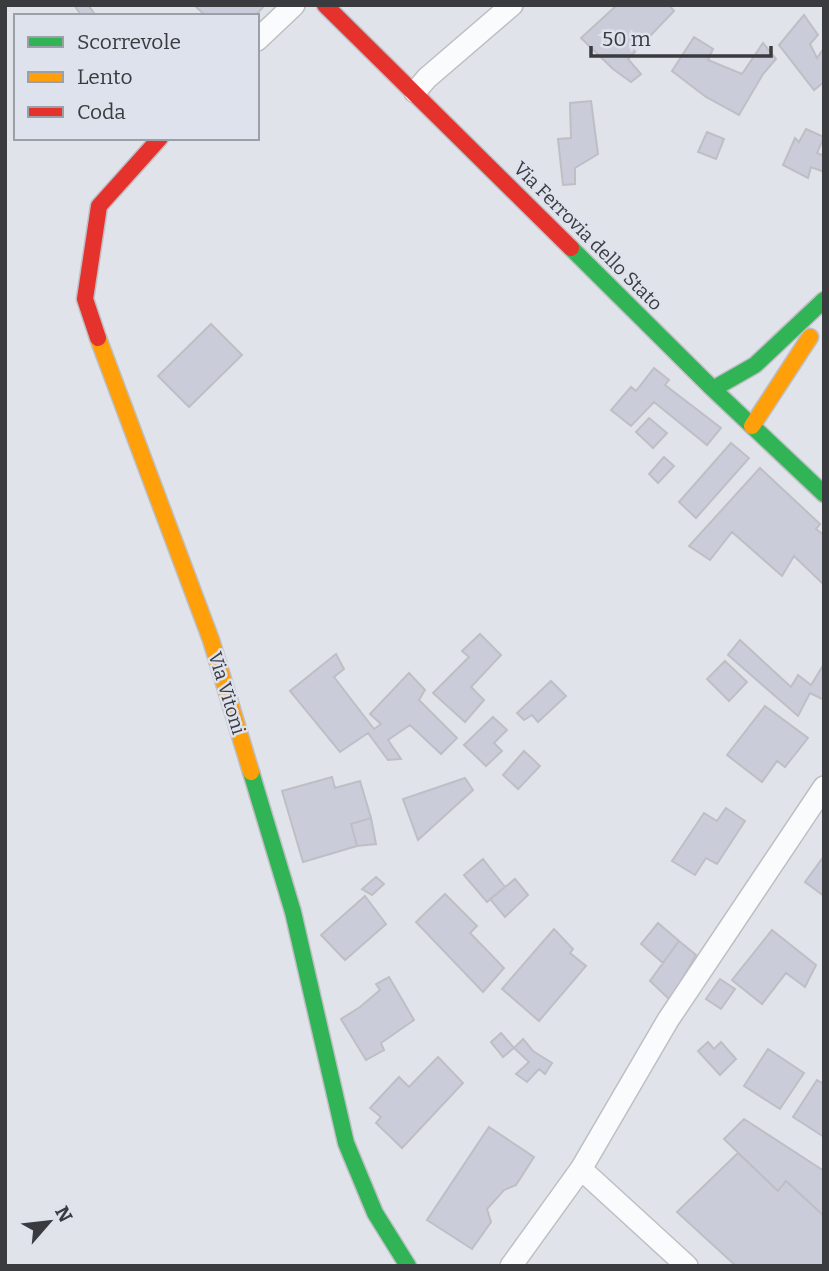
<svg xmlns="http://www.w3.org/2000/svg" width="829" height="1271" font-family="Bitter,serif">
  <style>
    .building { fill: #cbccda; stroke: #bdbfc4; stroke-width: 2 }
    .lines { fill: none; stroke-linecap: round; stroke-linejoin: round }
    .street-casing { stroke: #bdbfc4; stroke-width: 24 }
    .fast-casing { stroke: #bdbfc4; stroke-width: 19 }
    .slow-casing { stroke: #bdbfc4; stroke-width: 19 }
    .jam-casing { stroke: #bdbfc4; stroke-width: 19 }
    .street { stroke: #fafbfc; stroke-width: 21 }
    .fast { stroke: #30b455; stroke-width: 16 }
    .slow { stroke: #ff9f0a; stroke-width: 16 }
    .jam { stroke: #e5322d; stroke-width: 16 }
    .labels { text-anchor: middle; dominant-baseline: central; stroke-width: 5; stroke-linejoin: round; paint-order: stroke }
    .street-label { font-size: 19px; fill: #393b3f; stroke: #dde2ed }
  </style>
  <rect width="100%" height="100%" fill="#e0e3ea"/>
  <path class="building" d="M74,5H88L94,13L90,16H82Z
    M194,5H265L255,16H206Z
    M617,5H669L674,11L628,59L641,74L631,82L613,69L581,38Z
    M804,15L818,35L810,44L817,58L824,48V82L814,90L779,45Z
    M694,37L713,49L708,60L742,74L763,43L776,59L763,74L739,115L706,97L672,71Z
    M591,101L598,154L575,168V184L563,185L558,139L571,138L570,103Z
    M806,129L824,137L817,153L824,156V172L811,167L808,178L783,165L795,138L799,142Z
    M707,132L724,139L716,159L698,152Z
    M211,324L242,355L189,407L158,376Z
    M654,368L669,380L665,385L721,428L707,445L654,402L631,426L611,410L631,387L636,391Z
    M649,418L667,433L653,448L636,432Z
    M731,443L749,458L696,518L679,502Z
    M664,457L674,466L658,483L649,474Z
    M760,468L820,524L816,529L824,535V585L794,556L782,576L732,532L710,560L689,546Z
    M480,634L501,655L471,687L484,700L465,722L433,693L469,657L462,651Z
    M740,640L791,687L798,675L811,685L824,664V700L810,693L798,716L728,655Z
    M336,654L344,669L334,677L374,729L381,724L370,714L409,673L425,690L419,700L457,738L441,754L410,725L388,740L401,759L388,760L368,733L340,752L290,691Z
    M725,661L747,682L729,701L707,679Z
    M551,681L566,696L538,722L532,715L524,720L517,713Z
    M765,706L808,738L785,767L777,761L762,782L727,755Z
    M493,717L507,730L494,743L502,751L486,766L464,745Z
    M524,751L540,766L518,789L503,775Z
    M332,777L335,788L360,781L371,818L351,824L357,846L303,862L282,791Z
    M465,778L473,790L418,840L403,799Z
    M726,808L745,821L717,864L706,858L695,875L672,861L704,813L717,821Z
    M371,818L376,844L357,846L351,824Z
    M824,856V896L805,882Z
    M483,859L505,887L487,902L464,875Z
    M376,877L384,884L372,895L362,889Z
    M515,879L528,895L505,917L490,899Z
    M445,894L477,926L470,933L504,968L483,992L416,922Z
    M365,896L386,924L345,960L321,935Z
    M658,923L679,941L663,963L641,944Z
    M554,929L573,949L570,953L586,966L539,1021L502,989Z
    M772,930L816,965L805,987L786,973L762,1004L732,980Z
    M679,941L696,955L670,1000L650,981Z
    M389,977L414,1020L381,1043L384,1050L366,1060L341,1019L360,1007L380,990L376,984Z
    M720,979L735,989L721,1009L706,999Z
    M501,1033L514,1048L503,1057L491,1042Z
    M523,1039L533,1051L552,1063L545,1074L539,1069L527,1082L516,1074L529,1062L514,1048Z
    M708,1042L714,1049L721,1042L736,1059L720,1075L698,1051Z
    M768,1049L804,1073L780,1109L744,1086Z
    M438,1057L463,1083L402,1148L376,1123L381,1117L370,1108L399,1077L409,1087Z
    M817,1080L824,1084V1137L793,1117Z
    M744,1119L824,1171V1216L786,1181L778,1191L724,1139Z
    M489,1127L534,1157L516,1185L504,1190L487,1209L491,1222L472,1249L427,1220Z
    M738,1153L778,1191L786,1181L824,1216V1266H736L677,1212Z"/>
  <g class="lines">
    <defs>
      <path id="street" d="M257,40L294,5
        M415,92L427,78L512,5
        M581,1169L687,1266
        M511,1266L581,1169L668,1020L824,787"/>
      <path id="fast" d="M571,248L713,389L824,494
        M713,389L755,365L824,300
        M251,772L293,912L346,1143L375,1213L408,1266"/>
      <path id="slow" d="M98,338L211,640L251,772
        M752,426L810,337"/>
      <path id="jam" d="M325,5L571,248
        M98,338L85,299L99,206L160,138"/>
    </defs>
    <use href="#street" class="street-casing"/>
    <use href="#fast" class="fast-casing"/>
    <use href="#slow" class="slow-casing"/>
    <use href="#jam" class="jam-casing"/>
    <use href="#street" class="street"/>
    <use href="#fast" class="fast"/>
    <use href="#slow" class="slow"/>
    <use href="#jam" class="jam"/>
  </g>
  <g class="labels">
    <g class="street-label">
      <text transform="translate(588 236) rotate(45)">Via Ferrovia dello Stato</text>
      <text transform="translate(227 693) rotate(73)">Via Vitoni</text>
    </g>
  </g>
  <rect width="829" height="1271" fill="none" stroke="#393b3f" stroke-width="14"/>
  <rect x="14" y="14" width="245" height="126" fill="#dde2ed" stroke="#9b9fa7" stroke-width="2"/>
  <rect x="28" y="37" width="35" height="10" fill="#30b455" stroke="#9b9fa7" stroke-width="2"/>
  <text x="77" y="49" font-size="21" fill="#393b3f">Scorrevole</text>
  <rect x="28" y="72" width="35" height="10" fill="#ff9f0a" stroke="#9b9fa7" stroke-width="2"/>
  <text x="77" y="84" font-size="21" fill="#393b3f">Lento</text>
  <rect x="28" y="107" width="35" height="10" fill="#e5322d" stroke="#9b9fa7" stroke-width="2"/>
  <text x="77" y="119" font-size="21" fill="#393b3f">Coda</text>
  <g transform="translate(49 1222) rotate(62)" stroke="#dde2ed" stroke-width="5" paint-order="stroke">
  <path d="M0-5L12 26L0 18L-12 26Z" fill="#393b3f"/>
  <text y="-10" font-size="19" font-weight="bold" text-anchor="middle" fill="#393b3f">N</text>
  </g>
  <path d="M591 46v10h180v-10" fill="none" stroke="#393b3f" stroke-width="3.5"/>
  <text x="602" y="46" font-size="21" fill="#393b3f" stroke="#dde2ed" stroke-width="5" paint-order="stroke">50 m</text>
</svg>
